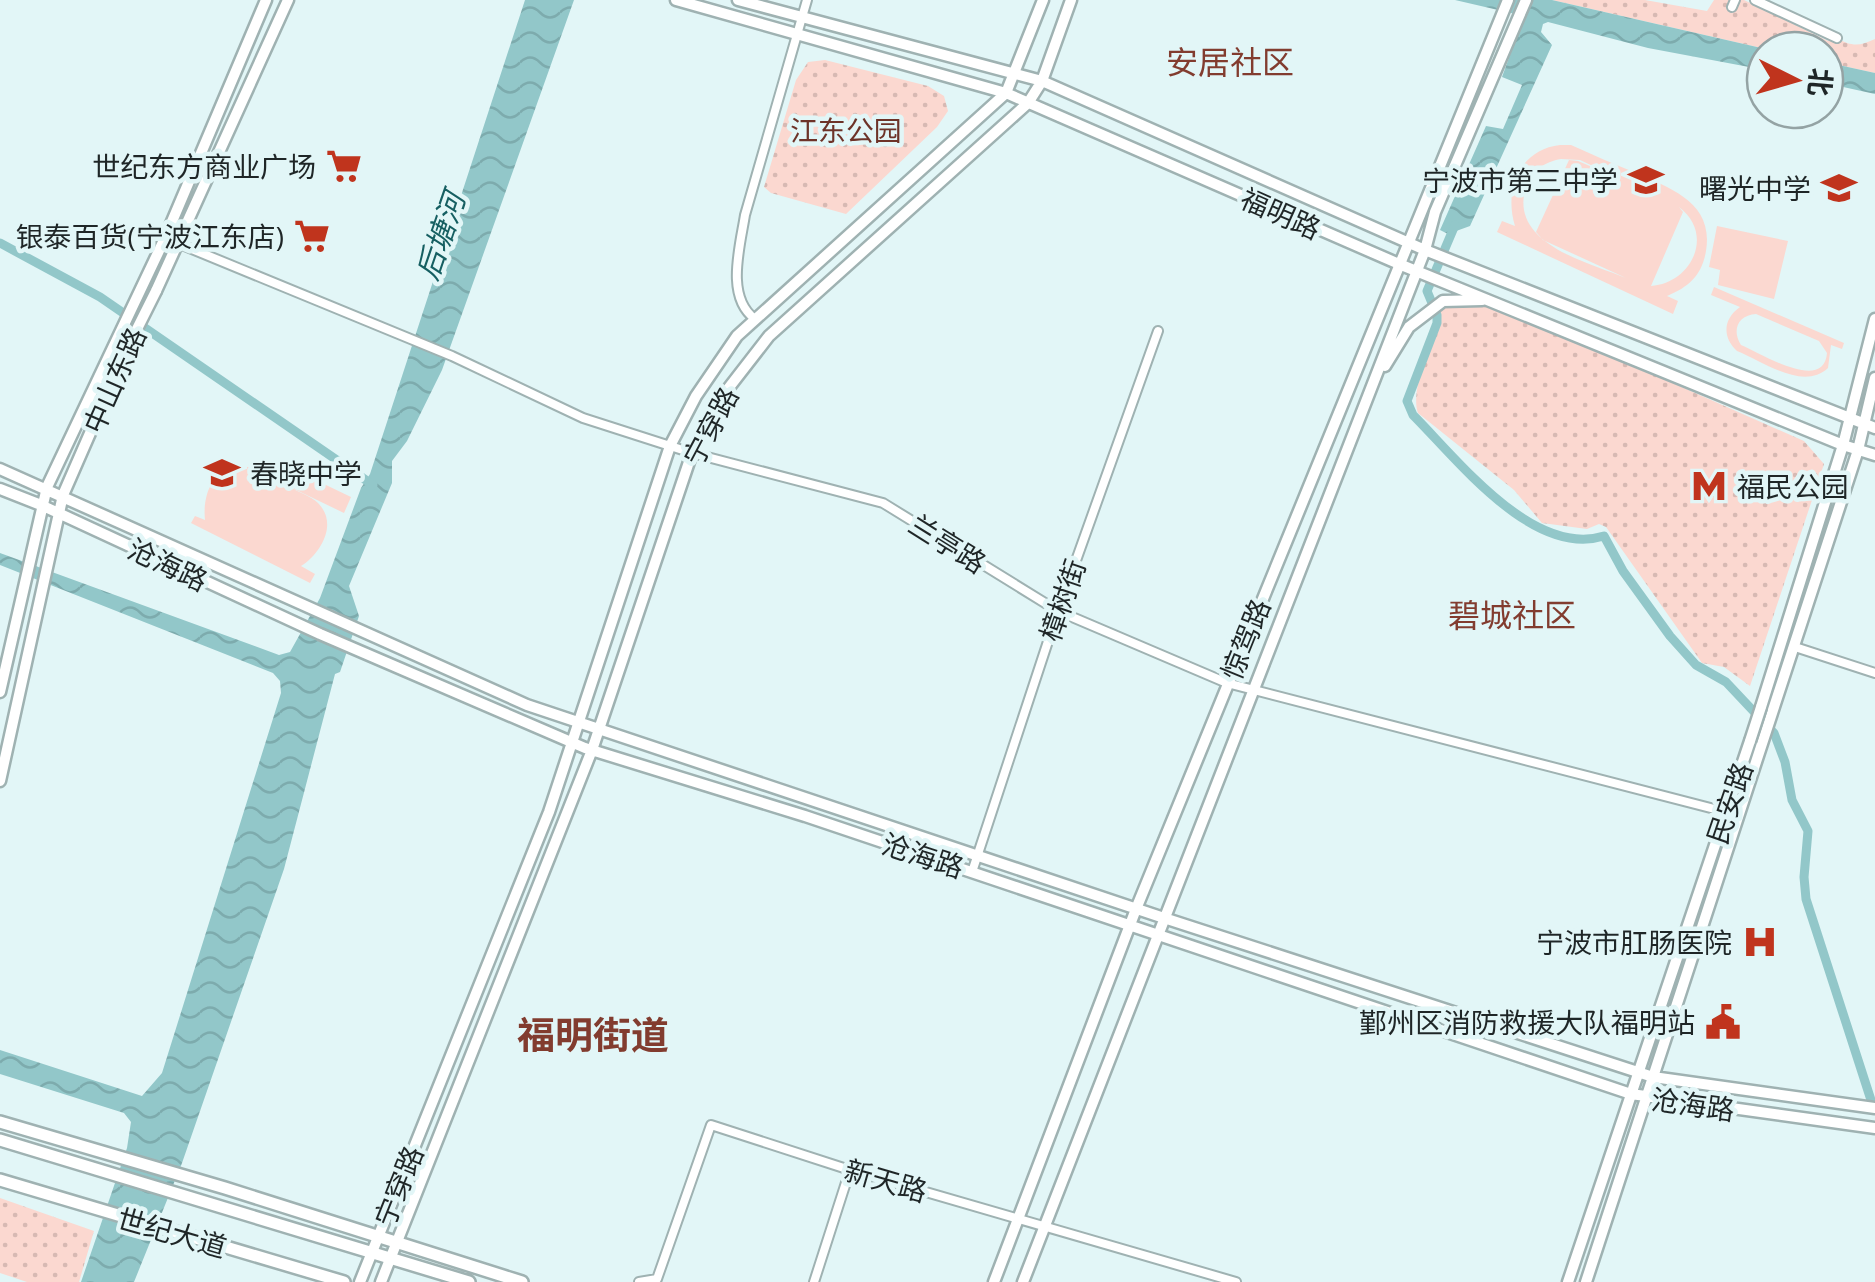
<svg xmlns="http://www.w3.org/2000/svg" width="1875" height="1282" font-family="'Open Sans','Noto Sans SC',sans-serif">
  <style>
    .green { fill: #fbd8d0; fill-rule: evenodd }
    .park { fill: url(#park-dots) }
    .water { fill: url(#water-waves) }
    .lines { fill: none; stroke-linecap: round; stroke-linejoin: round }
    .canal { stroke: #92c7c9; stroke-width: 9 }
    .minor-casing { stroke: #9fb2b2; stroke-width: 12 }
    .major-casing { stroke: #9fb2b2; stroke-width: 15 }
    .highway-casing { stroke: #9fb2b2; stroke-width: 16 }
    .minor { stroke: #fff; stroke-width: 8 }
    .major { stroke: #fff; stroke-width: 10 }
    .highway { stroke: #fff; stroke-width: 11 }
    .major-bridge-casing { stroke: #9fb2b2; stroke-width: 15; stroke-linecap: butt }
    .major-bridge { stroke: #fff; stroke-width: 10 }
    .labels { text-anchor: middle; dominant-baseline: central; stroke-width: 9; stroke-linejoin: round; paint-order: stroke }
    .park-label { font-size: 28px; fill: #6d3328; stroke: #e2f6f7 }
    .poi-label { font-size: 28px; fill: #1f2627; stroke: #e2f6f7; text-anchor: end }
    .street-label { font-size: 28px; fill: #1f2627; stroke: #e2f6f7 }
    .water-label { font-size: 30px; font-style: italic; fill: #165f62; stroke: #e2f6f7 }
    .quarter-label { font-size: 32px; fill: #823c2f; stroke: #e2f6f7 }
    .district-label { font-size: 38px; font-weight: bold; fill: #823c2f; stroke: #e2f6f7 }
  </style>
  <defs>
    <pattern id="park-dots" width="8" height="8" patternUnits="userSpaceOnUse" patternTransform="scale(2.5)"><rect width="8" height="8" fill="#fbd8d0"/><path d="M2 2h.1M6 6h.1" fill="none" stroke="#d7b9b3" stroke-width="1.8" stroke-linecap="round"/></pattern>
    <pattern id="water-waves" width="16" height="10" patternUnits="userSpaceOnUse" patternTransform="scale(2.5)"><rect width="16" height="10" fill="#92c7c9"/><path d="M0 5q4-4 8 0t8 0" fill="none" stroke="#7dabad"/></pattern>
  </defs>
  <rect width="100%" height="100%" fill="#e2f6f7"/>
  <path class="green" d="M1560,145H1571C1593,155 1614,164 1636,173C1672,189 1714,203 1706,251C1702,275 1689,287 1667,296L1678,301L1673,314L1497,232L1502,221L1515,226C1504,191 1518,150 1560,145ZM1561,159L1580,160L1623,180L1578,161L1569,160L1536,232L1543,240L1626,278C1587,262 1508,243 1526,187C1531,170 1545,162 1561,159ZM1679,207C1715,234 1692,283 1651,286L1683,212Z
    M1717,226L1788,241L1774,299L1718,285L1720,270L1709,267Z
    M1714,287L1844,343L1842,349L1831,345L1828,368C1803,391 1764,362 1737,351C1722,337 1723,319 1740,307L1711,295ZM1756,314L1819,341L1827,353C1824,393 1762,354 1741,345C1731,329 1739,315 1756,314Z
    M278,462L351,497L344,513L290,487C298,492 311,496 318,503C339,524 320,554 301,566L315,574L310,583L191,523L195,516L205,520C202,494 215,460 248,467C256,469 264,475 270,478Z"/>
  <path class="park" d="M1552,0H1645L1707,11L1714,0H1744L1828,41L1837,38C1852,47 1860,46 1875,39V73L1825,62V50H1770Z
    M825,60L928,86L944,96L948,111L937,127L846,214L771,193L764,187L796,80L808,62Z
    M1487,301L1804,441L1824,464L1750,686L1724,667L1702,663L1606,527L1599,524L1587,529L1542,523L1514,490L1418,413C1410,392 1430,343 1441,322L1438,305Z
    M0,1198L94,1231L79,1282H27L0,1273Z"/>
  <path class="water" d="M525,0H574L442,370L407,441L392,461V483L349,586L359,616L340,672L335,674L284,869L182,1163L134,1282H81L127,1148L131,1122L124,1113L0,1074V1050L142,1096L162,1073L281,693L280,681L273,673L0,565V553L279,655L290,652L320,598L361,488L370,474Z
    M1455,0H1552L1770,50H1765V70L1648,48L1548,22L1543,24L1541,32L1552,45L1470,226L1448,234L1440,230L1486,126L1503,129L1522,85L1502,77L1524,16Z
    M1825,62L1875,73V94L1825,83Z"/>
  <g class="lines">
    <path class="canal" d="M1455,225L1427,291L1437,315V323L1407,401L1413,415C1458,460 1533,558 1604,536L1623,571L1670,636L1696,665L1726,682L1774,733L1785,762L1792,800L1808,831L1804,877L1806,899L1871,1100
      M0,243L100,297L373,485"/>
    <defs>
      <path id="minor" d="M1755,0L1837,38
        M1732,7L1735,0
        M165,238L452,356L583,418L692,453L883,503L1058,611L1227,683L1730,813
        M755,319C725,297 740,247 745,215L807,0
        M1795,647L1875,673
        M972,872L1058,611L1158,331
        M639,1282L657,1279L711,1125L850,1170L1236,1282
        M814,1282L850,1170"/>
      <path id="major" d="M676,0L1006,93L1399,264L1843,445L1875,455
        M738,0L1042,81L1425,250L1875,428
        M156,291L288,0
        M1385,366L1409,327L1443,301L1482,300
        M0,469L527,705L1164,918L1653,1077L1875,1108
        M0,489L41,505L320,634L585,748L805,816L1631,1094L1875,1128
        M0,692L47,487L165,238L266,0
        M1761,707L1843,445L1875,319
        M0,781L63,495L125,353
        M360,1282L549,812L670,446L696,396L737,336L1006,93L1043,0
        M381,1282L592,750L692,453L717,403L769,336L1028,103L1042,81L1071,0
        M994,1282L1136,909L1508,0
        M1023,1282L1425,250L1435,212L1526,0
        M1568,1282L1750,741
        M1586,1282L1858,450L1875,378"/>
      <path id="highway" d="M0,1122L225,1188L522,1282
        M0,1140L469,1282
        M0,1180L344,1282"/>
    </defs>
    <use href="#minor" class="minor-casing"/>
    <use href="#major" class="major-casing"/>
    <use href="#highway" class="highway-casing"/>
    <use href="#minor" class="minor"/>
    <use href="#major" class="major"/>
    <use href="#highway" class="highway"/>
    <defs>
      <path id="major-bridge" d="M125,353L156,291
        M1750,741L1761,707"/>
    </defs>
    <use href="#major-bridge" class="major-bridge-casing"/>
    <use href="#major-bridge" class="major-bridge"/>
  </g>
  <defs>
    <symbol id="supermarket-bare" viewBox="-9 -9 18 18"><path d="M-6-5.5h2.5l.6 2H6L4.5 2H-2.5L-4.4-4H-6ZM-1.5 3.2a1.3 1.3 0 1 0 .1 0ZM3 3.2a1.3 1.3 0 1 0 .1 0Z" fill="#c0341d" stroke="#e2f6f7" stroke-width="2.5" paint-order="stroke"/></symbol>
    <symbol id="school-bare" viewBox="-9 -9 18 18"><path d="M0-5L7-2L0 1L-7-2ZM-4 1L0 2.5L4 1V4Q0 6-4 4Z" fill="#c0341d" stroke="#e2f6f7" stroke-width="2.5" paint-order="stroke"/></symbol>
    <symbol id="metro-bare" viewBox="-9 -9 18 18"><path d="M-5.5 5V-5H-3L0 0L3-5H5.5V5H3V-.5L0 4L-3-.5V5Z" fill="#c0341d" stroke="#e2f6f7" stroke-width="2.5" paint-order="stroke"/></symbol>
    <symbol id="hospital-bare" viewBox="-9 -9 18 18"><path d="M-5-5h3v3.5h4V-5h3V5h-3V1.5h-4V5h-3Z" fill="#c0341d" stroke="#e2f6f7" stroke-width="2.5" paint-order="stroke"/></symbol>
    <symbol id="civic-bare" viewBox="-9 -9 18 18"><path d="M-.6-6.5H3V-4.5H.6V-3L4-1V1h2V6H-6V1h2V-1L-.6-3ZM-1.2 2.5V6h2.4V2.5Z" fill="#c0341d" stroke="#e2f6f7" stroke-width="2.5" paint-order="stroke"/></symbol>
  </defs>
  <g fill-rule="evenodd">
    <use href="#supermarket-bare" x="319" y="141" width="50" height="50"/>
    <use href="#school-bare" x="1621" y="155" width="50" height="50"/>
    <use href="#school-bare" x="1814" y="163" width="50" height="50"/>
    <use href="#supermarket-bare" x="287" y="211" width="50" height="50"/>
    <use href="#school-bare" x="197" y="448" width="50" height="50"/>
    <use href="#metro-bare" x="1684" y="461" width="50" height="50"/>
    <use href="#hospital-bare" x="1735" y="917" width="50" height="50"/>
    <use href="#civic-bare" x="1698" y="997" width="50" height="50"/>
  </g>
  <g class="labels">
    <g class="park-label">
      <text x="846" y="130">江东公园</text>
    </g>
    <g class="poi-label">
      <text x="316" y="166">世纪东方商业广场</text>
      <text x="1618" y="180">宁波市第三中学</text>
      <text x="1811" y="188">曙光中学</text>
      <text x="284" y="236">银泰百货(宁波江东店)</text>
      <text x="250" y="473" text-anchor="start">春晓中学</text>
      <text x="1737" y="486" text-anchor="start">福民公园</text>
      <text x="1732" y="942">宁波市肛肠医院</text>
      <text x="1695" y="1022">鄞州区消防救援大队福明站</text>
    </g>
    <g class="street-label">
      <text transform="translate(1281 213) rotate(24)">福明路</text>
      <text transform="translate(114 380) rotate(-66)">中山东路</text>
      <text transform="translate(710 426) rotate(-62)">宁穿路</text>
      <text transform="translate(948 543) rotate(32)">兰亭路</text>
      <text transform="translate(168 564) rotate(25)">沧海路</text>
      <text transform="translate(1062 600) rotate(-71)">樟树街</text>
      <text transform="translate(1245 639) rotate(-68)">惊驾路</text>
      <text transform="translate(1729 803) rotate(-71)">民安路</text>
      <text transform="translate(923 855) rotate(18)">沧海路</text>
      <text transform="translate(1693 1104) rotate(8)">沧海路</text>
      <text transform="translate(886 1180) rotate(16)">新天路</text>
      <text transform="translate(398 1186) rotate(-68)">宁穿路</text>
      <text transform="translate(172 1232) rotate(16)">世纪大道</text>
    </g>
    <g class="water-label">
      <text transform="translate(440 236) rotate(-71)">后塘河</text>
    </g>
    <g class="quarter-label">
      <text x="1230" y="61">安居社区</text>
      <text x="1512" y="614">碧城社区</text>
    </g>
    <g class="district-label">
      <text x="593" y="1034">福明街道</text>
    </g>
  </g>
  <g transform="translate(1795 80) rotate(95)"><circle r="48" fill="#e2f6f7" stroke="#94a3a4" stroke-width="2.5"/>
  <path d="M0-8L18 38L0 25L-18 38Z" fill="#c0341d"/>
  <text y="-15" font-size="28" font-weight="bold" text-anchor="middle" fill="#1f2627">北</text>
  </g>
</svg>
